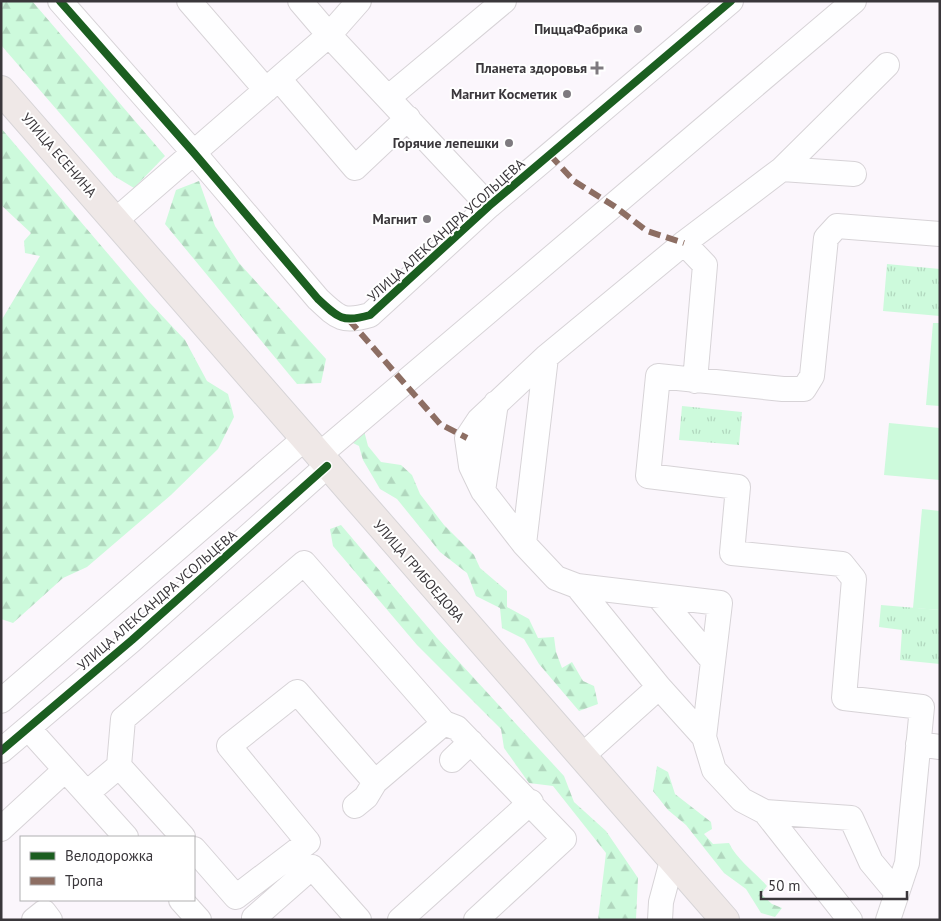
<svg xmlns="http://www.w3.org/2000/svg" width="941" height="921" font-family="'PT Sans',sans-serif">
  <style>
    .forest { fill: url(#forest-firs) }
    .park { fill: url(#park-tufts) }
    .pitch { fill: #cdfadc }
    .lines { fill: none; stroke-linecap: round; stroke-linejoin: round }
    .minor-casing { stroke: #d7d3d7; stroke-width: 26 }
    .major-casing { stroke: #d6d4d7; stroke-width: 30 }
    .minor { stroke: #fefeff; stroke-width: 24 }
    .major { stroke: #efe8e7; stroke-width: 28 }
    .quiet { stroke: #8d6e63; stroke-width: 6; stroke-dasharray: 12 6; stroke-linecap: butt }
    .cycleway-casing { stroke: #fff; stroke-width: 11 }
    .cycleway { stroke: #1b5e20; stroke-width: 8 }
    .poi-dot { fill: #7e7a7f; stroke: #fff; stroke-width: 2 }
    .labels { text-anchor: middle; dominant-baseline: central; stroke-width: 4; stroke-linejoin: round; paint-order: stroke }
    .poi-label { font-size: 14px; font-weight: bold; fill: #3a373b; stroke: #fff; text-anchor: end }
    .street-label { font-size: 14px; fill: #3a373b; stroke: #fff }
  </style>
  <defs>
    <pattern id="forest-firs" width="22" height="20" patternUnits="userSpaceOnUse" patternTransform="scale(1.25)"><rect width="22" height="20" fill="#cdfadc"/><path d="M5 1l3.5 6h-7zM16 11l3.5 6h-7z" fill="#b1d7be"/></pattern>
    <pattern id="park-tufts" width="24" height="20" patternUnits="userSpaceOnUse" patternTransform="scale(1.25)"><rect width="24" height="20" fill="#cdfadc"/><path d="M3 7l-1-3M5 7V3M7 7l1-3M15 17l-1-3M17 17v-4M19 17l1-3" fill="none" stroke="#b1d7be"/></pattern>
  </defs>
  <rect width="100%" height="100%" fill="#fbf6fc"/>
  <path class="forest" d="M1,1H32L165,156L134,188L114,176L1,45Z
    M1,128L149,302L185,340L207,381L228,394L234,417L218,449L171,495L87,567L63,578L13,623L1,619V321L40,256L25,253L24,241L31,233L1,205Z
    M199,181L215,226L239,263L326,359L321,383L297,384L165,224L176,190Z
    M362,423L368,446L381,462L401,465L412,475L420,494L444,525L474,555L480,568L507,591V607L529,619L538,638L554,637L556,652L562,668L572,662L583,681L594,686L598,704L579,711L539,664L524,639L502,628L500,608L476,596L467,573L440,552L397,499L380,489L363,460L359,446L349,441Z
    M341,525L437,638L564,776L574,802L606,831L638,878L636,919L598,920L606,853L553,786L529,783L504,748L501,729L417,645L333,546L330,529Z
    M657,766L668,772L675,794L711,822L712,829L704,834L713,844L729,843C737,860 755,872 767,886L761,894L772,904L782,908L775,917L761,913L746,889L724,873L686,825L668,810L653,791Z"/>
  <path class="park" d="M887,264L940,269V316L883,311Z
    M682,406L742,412L739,445L679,440Z
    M881,605L940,610V664L900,660L902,630L879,627Z"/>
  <path class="pitch" d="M933,323H940V406L926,405Z
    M889,423L940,428V480L884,475Z
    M922,509L940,511V610L913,608Z"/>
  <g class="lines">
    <defs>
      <path id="minor" d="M60,1L194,153L318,299C338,318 343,323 370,315L489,206L731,1
        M189,1L266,90
        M359,1L329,35L489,206
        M279,79L355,168L408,118
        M389,97L504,1
        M782,169L854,174
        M116,220L329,35L300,1
        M684,243L705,265L695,381
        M318,456L854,1
        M483,491L496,403
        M524,544L546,357
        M577,586L720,603L704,737
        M658,596L713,661
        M1,701L304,439
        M28,728L126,837
        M918,744L940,747
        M1,751L132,640L327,466
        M581,757L659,687
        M452,760L471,742
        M119,766L183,837
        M87,793L119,766L123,719L304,563L444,723L457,728L564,839L476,920
        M355,806L366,797L375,782
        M765,812L851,818L871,862L896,892
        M1,829L65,770
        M194,849L236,897L308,842L229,746L297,692L375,782L444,723
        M181,900L199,920
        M34,920L44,912L50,920
        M256,920L254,918L312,867L359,920
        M400,920L531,802
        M660,920L661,902L672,861
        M850,920L765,812L742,800L714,770L704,737L659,687L577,586L556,578L524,544L483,491L471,466L467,438L479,420L546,357L684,243L782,169L887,65
        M888,920L907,863L922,707L844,698L854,579L842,564L732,553L738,487L648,476L658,376L783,389H804L812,376L826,238L837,226L940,234"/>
      <path id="major" d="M1,90L725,920"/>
    </defs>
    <use href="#minor" class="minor-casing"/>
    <use href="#major" class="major-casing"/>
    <use href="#minor" class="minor"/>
    <use href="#major" class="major"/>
    <path class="quiet" d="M550,155L574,181L614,206L647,231L684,243
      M349,320L440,424L467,438"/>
    <defs>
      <path id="cycleway" d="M60,1L194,153L318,299C338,318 343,323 370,315L489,206L731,1
        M1,751L132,640L327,466"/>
    </defs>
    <use href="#cycleway" class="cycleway-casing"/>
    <use href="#cycleway" class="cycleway"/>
  </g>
  <g class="poi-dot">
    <circle cx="638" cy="29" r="5"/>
    <path d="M594.5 60.5h5v5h5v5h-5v5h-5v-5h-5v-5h5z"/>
    <circle cx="567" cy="94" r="5"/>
    <circle cx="509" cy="143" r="5"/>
    <circle cx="427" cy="219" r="5"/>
  </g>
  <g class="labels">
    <g class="poi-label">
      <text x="628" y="29">ПиццаФабрика</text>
      <text x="587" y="68">Планета здоровья</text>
      <text x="557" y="94">Магнит Косметик</text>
      <text x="499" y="143">Горячие лепешки</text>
      <text x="417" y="219">Магнит</text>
    </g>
    <g class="street-label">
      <text transform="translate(59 155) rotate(49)">УЛИЦА ЕСЕНИНА</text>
      <text transform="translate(446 230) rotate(-42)">УЛИЦА АЛЕКСАНДРА УСОЛЬЦЕВА</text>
      <text transform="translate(419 571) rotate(49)">УЛИЦА ГРИБОЕДОВА</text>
      <text transform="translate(157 600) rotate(-41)">УЛИЦА АЛЕКСАНДРА УСОЛЬЦЕВА</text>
    </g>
  </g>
  <rect width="941" height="921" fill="none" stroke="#3a373b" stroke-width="5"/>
  <rect x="20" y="836" width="175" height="65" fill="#ffffff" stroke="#b0afb1"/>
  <rect x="30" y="852" width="25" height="8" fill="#1b5e20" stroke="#b0afb1"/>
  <text x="65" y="861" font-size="15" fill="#3a373b">Велодорожка</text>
  <rect x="30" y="877" width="25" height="8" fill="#8d6e63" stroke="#b0afb1"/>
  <text x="65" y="886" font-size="15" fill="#3a373b">Тропа</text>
  <path d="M761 891v8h146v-8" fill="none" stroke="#3a373b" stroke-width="2.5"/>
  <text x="768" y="891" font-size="15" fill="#3a373b" stroke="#ffffff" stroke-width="4" paint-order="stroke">50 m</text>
</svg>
